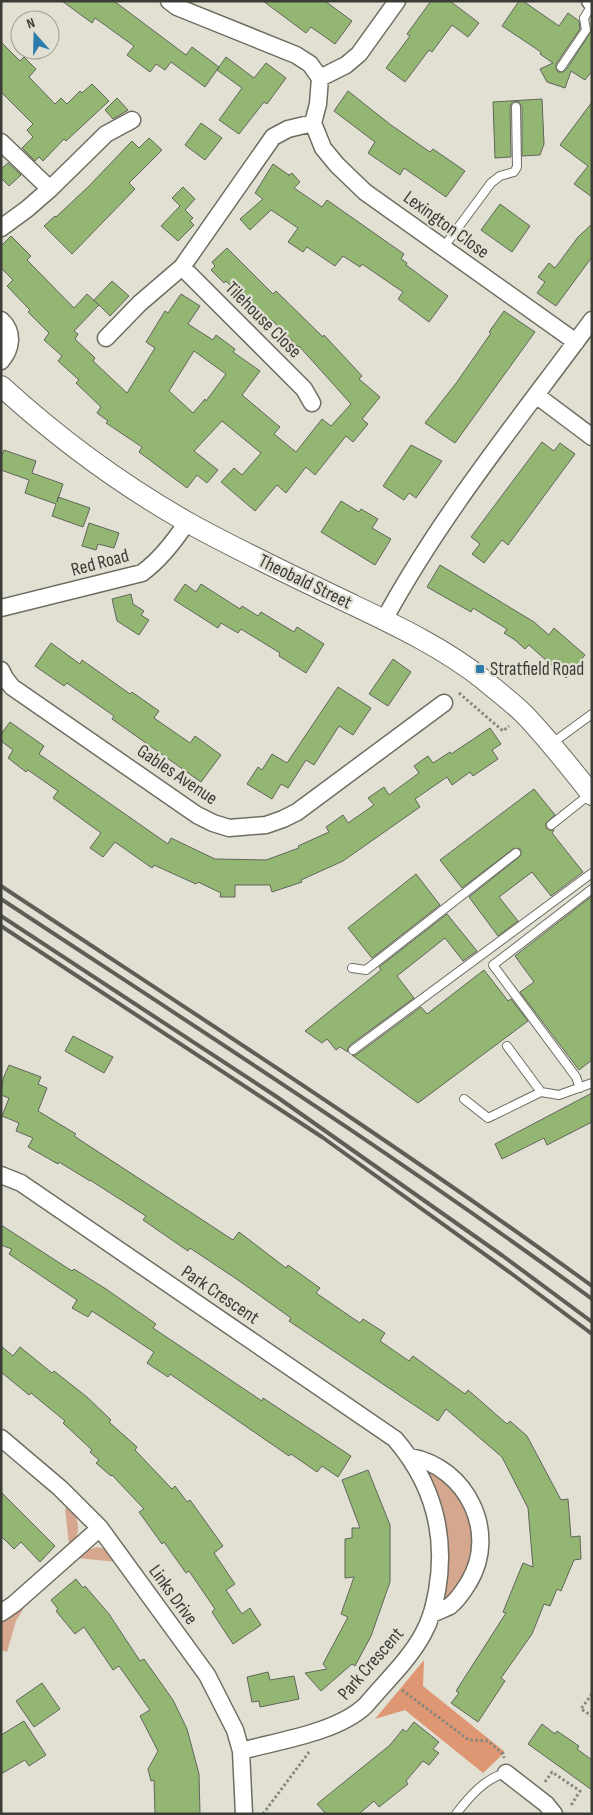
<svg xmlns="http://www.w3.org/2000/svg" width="593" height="1815" font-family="'Sofia Sans Condensed',sans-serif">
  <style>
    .green { fill: #d6a78f }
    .forest { fill: #de9772 }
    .building { fill: #94b673; stroke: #60665b; fill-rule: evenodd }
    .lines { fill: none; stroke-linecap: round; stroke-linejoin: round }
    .service-casing { stroke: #6f6e62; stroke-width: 10 }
    .minor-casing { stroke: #6f6e62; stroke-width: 19 }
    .tertiary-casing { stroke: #6f6e62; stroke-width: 22 }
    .path { stroke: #87877e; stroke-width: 3; stroke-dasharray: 2.5 2.5; stroke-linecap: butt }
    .service { stroke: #fff; stroke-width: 8 }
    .minor { stroke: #fff; stroke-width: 16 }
    .tertiary { stroke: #fff; stroke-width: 20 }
    .rail { stroke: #5e5e57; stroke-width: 4 }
    .poi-dot { fill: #2b7bad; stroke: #e1e0d3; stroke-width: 2 }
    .labels { text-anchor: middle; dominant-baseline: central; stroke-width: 4.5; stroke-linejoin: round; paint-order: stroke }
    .street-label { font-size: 19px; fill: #3c3c37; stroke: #e1e0d3 }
    .poi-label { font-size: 19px; fill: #3c3c37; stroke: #e1e0d3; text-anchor: start }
  </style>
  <rect width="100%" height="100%" fill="#e1e0d3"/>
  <path class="green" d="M433,1472L464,1499L475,1533L470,1572L449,1598L445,1596L444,1593L429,1477L430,1474Z
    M69,1507C80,1518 81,1533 72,1545L69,1544L65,1509Z
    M97,1547L105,1549L117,1562L77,1558L83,1552Z
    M30,1598L16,1621L7,1652L1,1650V1619Z"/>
  <path class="forest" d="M424,1660L423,1686L505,1752L483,1773L405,1710L375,1719Z"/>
  <path class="building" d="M62,1H114L186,55L192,47L219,67L205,87L171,62L165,70L156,64L150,72L127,55L134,46L95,18L92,23Z
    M263,1H325L352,21L335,44L311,27L306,33Z
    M431,1H450L479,23L468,37L452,25L432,52L429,50L405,82L386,68L410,36L407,34Z
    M519,1H523L559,26L568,13L579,21L580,29L556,64V69L558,72H563L566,70L592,30V71L585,80L571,71L565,88L547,82L540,69L553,63L540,54L541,52L502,26Z
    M1,42L20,61L24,57L36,69L29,77L55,104L61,98L67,104L80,91L82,93L92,84L109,101L66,141L64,139L43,161L39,157L35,161L22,148L33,137L27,130L33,124L1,92Z
    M226,57L254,78L266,63L286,78L267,104L264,102L239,134L219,120L242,88L217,70Z
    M348,91L391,125L430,152L433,149L465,171L446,197L404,168L400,175L368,153L375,142L334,111Z
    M117,98L128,110L113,119L105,110Z
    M542,99L544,144L540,155L522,156V107L519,102L515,101L511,104L510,107L511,157L495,158L493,102Z
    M592,102V197L574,184L588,166L560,145Z
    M201,123L222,138L205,160L185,145Z
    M149,138L162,150L129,183L135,189L72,254L44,226L55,216L56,217L89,186L132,141L139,148Z
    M8,163L21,175L9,186L1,178V169Z
    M273,164L289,175L288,176L292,173L300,182L294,188L322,207L327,200L404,254L401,259L407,263L406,265L448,296L429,322L398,299L403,292L362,264L360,267L343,256L335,266L307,247L303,252L288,242L298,228L271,210L250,230L240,219L263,199L255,193Z
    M183,187L195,199L185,210L193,218L190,221L194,225L178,241L161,226L180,206L172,198Z
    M500,204L530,226L512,252L481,230Z
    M592,224V257L556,306L537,293L545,282L538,277L549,263L555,268L578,237Z
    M11,236L31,256L27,260L74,308L87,294L99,305L74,331L78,334L75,339L95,358L93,361L127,393L155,348L146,342L165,311L168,313L181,294L200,306L188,324L213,340L216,335L235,349L233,352L260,371L242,395L280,427L274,434L296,452L322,419L331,426L351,404L299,346L298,347L272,320L269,322L250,303L249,305L226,281L224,283L211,270L215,266L212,262L227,248L273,294L276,291L323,337L324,335L362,376L359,379L380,397L362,419L368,424L353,442L346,436L315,475L306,467L286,493L277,485L255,511L221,482L234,468L242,475L261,453L222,421L194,451L218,470L207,483L197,475L187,488L139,452L142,447L106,423L108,421L97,413L101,407L76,383L79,380L58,361L62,356L44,340L49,333L28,312L30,310L7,286L13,280L1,268V246ZM194,351L226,374L206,401L205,399L193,413L169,391Z
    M112,281L129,296L110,316L94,300Z
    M504,311L535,332L455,443L425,423L457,382L491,333L489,332Z
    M542,442L554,451L560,443L575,454L508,545L502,540L484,563L472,554L480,544L471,537Z
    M411,445L442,461L416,498L409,493L404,500L383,486Z
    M4,450L36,461L32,473L63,484L57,502L58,497L90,508L83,527L52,516L56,504L25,493L29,480L1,470V458Z
    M341,501L359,512L361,509L378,519L372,528L391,539L375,565L321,532Z
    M89,523L119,533L114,548L98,544L96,550L82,546Z
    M440,565L534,622L549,635L554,628L585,655L580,661L581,662L566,678L529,645L525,649L515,640L504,633L507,629L473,608L471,612L427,587Z
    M185,584L196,592L201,584L240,609L242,606L258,616L261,612L294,632L297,627L324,644L306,673L279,656L280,653L241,629L238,633L221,623L218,628L174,600Z
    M131,594L133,604L144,611L141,615L149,620L139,635L117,621L112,599Z
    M51,643L80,664L82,660L130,694L132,692L159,711L154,718L190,743L195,736L221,755L201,782L112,719L114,716L67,683L64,686L35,666Z
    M393,659L411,672L388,706L369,694Z
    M338,687L371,708L353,735L339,726L314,765L306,760L288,788L281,784L272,799L247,784L258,767L262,770L272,754L287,763Z
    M10,722L44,746L39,754L168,844L171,838L215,859L266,860L299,848L298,846L329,832L326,827L343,815L348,823L374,805L368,798L384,787L389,795L419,773L414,766L428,756L433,763L450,752L451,754L490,728L501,744L492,750L498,759L473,776L470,772L452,785L447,777L415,799L420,807L343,861L301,880L302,882L272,892L270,885H235V897H220L221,893L198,882L196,884L154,865L152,868L115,842L103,857L90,848L101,833L53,798L58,791L28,770L26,772L8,758L13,750L1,741V734Z
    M534,789L555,815L546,823V828L549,830H554L552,833L583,872L551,896L532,872L499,897L518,921L498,936L469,897L519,857L521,855V850L518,848L513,849L462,888L440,860Z
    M416,874L440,905L372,958L348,928Z
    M592,896V1060L579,1070L520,992L534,982L515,956Z
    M447,914L477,951L463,961L445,938L397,976L414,998L350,1045L348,1048V1052L340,1047L336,1050L327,1039L322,1043L305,1031L381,970L379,967Z
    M484,970L508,1001L511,999L528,1021L418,1103L352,1055H356L421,1007L427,1014Z
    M73,1036L113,1057L104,1073L65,1051Z
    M9,1065L41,1077L38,1084L47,1088L38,1111L76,1134L74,1136L233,1240L239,1232L286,1268L288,1265L320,1288L316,1293L360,1323L363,1319L385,1333L380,1341L409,1361L413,1356L465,1394L468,1390L507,1424L510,1421L527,1436L561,1500L568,1499L571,1537L580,1536L581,1559L574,1560L561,1591L557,1589L550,1606L544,1604L532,1634L501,1678L505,1681L478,1722L451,1703L459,1693L456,1691L506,1613L503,1612L523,1563L533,1567L528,1508L502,1457L446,1409L438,1421L289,1321L291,1318L238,1280L190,1248L188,1251L143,1220L146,1216L90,1180V1181L59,1162L58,1164L28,1147L33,1138L16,1131L19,1123L2,1116L9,1098L1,1095L3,1079Z
    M592,1093V1122L547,1145L544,1138L502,1159L495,1144Z
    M1,1225L72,1271L74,1269L106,1289L156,1324L153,1328L262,1401L263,1398L351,1456L338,1477L322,1466L317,1472L291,1454L289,1456L170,1374L168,1377L147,1363L154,1352L92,1311L88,1317L72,1308L77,1300L9,1254L12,1249L1,1245Z
    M1,1346L13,1356L20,1347L52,1373L54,1371L87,1397L111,1420L109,1422L137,1447L135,1450L172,1489L175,1486L187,1502L190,1500L223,1546L214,1553L235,1584L226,1590L242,1614L250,1608L261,1625L233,1644L212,1612L215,1609L189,1571L186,1573L164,1542L162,1544L139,1512L144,1509L112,1475L111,1476L96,1463L99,1460L90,1452L92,1450L63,1423L65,1421L31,1393L29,1395L1,1372Z
    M368,1470L390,1525V1582L371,1636L355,1666L352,1664L321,1691L305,1673L327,1669L323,1664L348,1617L341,1614L354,1577L345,1578V1539L352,1538V1528H360L342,1480Z
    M1,1492L55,1546L40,1562L21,1542L14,1549L1,1536Z
    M76,1579L83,1588L85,1586L109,1614L140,1661L144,1659L173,1700L187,1729L199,1774L200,1814H155L154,1780L151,1781L148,1769L158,1751L140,1716L150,1710L119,1666L113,1670L84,1627L75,1634L56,1611L58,1609L51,1600Z
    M268,1672L270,1680L294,1676L299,1699L260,1707L259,1701L252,1702L247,1677Z
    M42,1683L60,1709L34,1727L16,1701Z
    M24,1721L46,1755L29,1766L25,1760L1,1774V1735Z
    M414,1722L439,1742L433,1749L439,1753L429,1765L423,1761L406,1781L408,1784L379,1807L374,1801L359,1814H326L317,1804L390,1745L403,1729L406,1732Z
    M542,1724L555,1734L557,1731L579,1746L577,1749L592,1760V1790L528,1744Z"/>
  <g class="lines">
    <defs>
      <path id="service" d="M561,67L586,30L584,18L592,5
        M443,248L491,183L500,176L514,172L517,167L516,107
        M551,744L592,714
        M551,825L590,794
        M352,968L366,970L516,853
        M507,1046L541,1092
        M353,1050L592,873
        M580,1088L576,1077L493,965L592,889
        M464,1099L488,1118L541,1092L559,1095L592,1083
        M456,1814C469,1797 485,1778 506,1773"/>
      <path id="minor" d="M169,1L177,7L296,55L310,64L320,78
        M590,1L592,3
        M320,78L346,65L359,54L397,1
        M313,123L323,148L337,165L365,192L576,342
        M1,142L50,189L27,209L1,228
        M50,189L106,134L132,120
        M182,267L304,389L312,403
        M1,320C14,332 12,348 1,361
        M106,338L140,303L182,267L273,137L288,129L313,123L318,104L320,78
        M536,395L592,437
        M1,608L142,573C161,559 174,542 187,522
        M384,620C442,513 520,418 592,320
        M1,670L5,678L12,687L197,815L213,823L229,828L266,825L283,819L297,812L444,703
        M1,1175L21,1183L395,1439C432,1482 447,1534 437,1591C434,1606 431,1620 423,1634C409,1660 385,1682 366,1705C339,1732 278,1741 241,1751
        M1,1438L60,1488L100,1528L207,1675L235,1730L241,1751L244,1814
        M411,1457C466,1467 499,1532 469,1582C464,1590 458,1600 450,1606C444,1609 438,1611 432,1614
        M1,1613L14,1604L100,1528
        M506,1773L546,1804L554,1814"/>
      <path id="tertiary" d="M1,386C58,438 120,484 187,522C239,551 295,577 349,603C395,625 444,648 484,680C497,691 512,702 524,714C548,739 570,767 592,795"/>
    </defs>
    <use href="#service" class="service-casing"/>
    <use href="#minor" class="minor-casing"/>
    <use href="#tertiary" class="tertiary-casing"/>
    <path class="path" d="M459,693L503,731L509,726
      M402,1690L469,1740L488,1741L503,1754L504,1758
      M592,1694L581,1709L592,1716
      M545,1782L552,1772L580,1791L570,1807
      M263,1814L309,1752"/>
    <use href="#service" class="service"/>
    <use href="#minor" class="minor"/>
    <use href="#tertiary" class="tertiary"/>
    <path class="rail" d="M1,886C199,1017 400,1146 592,1286
      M1,899C200,1030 400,1158 592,1299
      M1,916L277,1097L503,1256L592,1322
      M1,926L322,1137L512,1274L592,1334"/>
  </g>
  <rect class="poi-dot" x="475" y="664" width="10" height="10" rx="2.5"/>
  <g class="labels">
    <g class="street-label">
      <text transform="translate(446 225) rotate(36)">Lexington Close</text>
      <text transform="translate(263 320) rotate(45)">Tilehouse Close</text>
      <text transform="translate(100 563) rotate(-15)">Red Road</text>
      <text transform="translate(305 582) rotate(26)">Theobald Street</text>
      <text transform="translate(177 775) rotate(34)">Gables Avenue</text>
      <text transform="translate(220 1295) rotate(34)">Park Crescent</text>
      <text transform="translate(173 1595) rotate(54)">Links Drive</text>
      <text transform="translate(371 1664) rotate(-49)">Park Crescent</text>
    </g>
    <g class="poi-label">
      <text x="490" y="669">Stratfield Road</text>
    </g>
  </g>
  <rect width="593" height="1815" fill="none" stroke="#3c3c37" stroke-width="5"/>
  <g transform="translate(35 35) rotate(340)"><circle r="24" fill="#e1e0d3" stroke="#9f9e95"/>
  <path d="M0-4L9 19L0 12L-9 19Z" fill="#2b7bad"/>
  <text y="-8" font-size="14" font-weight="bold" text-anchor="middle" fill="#3c3c37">N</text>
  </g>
</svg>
